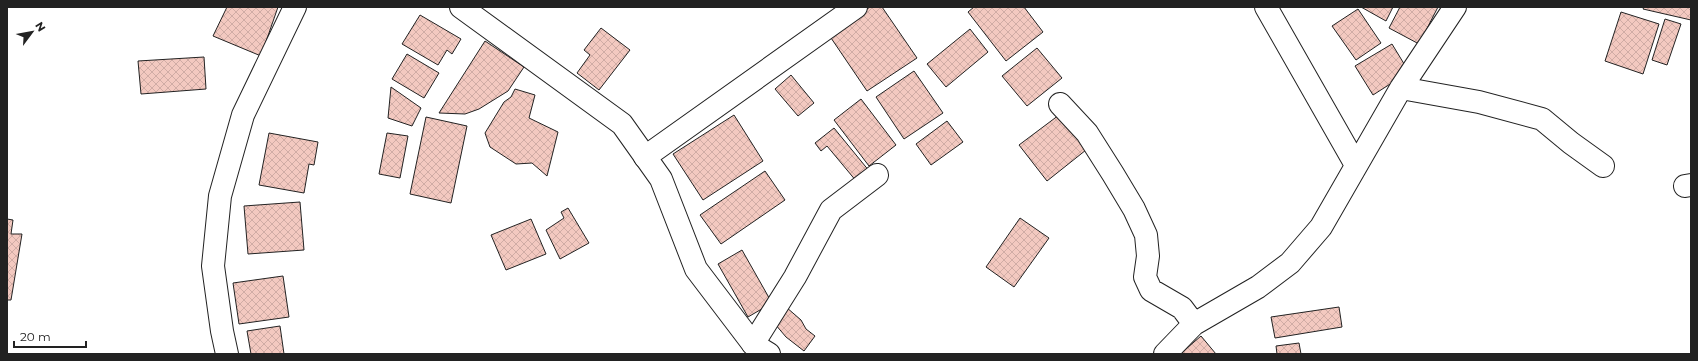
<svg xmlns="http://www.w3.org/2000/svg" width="1698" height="361" font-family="Montserrat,sans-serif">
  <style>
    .building { fill: url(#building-cross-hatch); stroke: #222 }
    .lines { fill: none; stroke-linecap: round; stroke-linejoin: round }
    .street-casing { stroke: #222; stroke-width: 24 }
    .secondary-casing { stroke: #222; stroke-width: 24 }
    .street { stroke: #fff; stroke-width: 22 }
    .secondary { stroke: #fff; stroke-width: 22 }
  </style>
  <defs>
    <pattern id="building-cross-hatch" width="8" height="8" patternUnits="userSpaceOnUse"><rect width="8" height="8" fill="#f3c9c0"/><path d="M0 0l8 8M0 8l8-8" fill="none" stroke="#d0aca5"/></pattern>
  </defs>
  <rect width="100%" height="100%" fill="#fff"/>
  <path class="building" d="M227,7H278L261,56L213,36Z
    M870,7H882L917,58L867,91L829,35Z
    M974,7H1024L1043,32L1006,61L968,12Z
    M1361,7H1393L1386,21Z
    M1400,7H1438L1419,44L1389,28Z
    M1644,7H1691V20L1643,9Z
    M1358,9L1381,43L1356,60L1332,26Z
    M1621,12L1659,24L1643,74L1605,61Z
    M420,15L461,39L452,54L447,50L438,65L402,44Z
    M1665,19L1681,24L1667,65L1652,60Z
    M601,28L630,50L599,90L577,73L590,55L584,50Z
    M970,29L988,52L946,87L927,64Z
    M485,41L524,67L508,91L479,109L465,114L439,113Z
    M1392,44L1409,72L1373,95L1355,66Z
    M1037,48L1062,78L1027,106L1002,76Z
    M407,54L439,73L424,98L392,79Z
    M204,57L206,89L141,94L138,61Z
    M914,71L943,113L904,139L876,97Z
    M791,75L814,103L798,116L775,89Z
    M391,87L421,108L412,126L388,118Z
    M515,89L535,95L529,118L558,132L547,176L532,163L516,164L490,147L485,133L504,102L511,97Z
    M861,99L896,145L869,166L834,120Z
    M734,115L763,161L703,200L673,154Z
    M1059,115L1086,150L1047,181L1019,145Z
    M426,117L467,126L451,203L410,194Z
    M947,121L963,142L931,165L916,144Z
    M834,128L870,172L857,182L827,146L821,151L815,143Z
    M269,133L318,142L314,165L309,164L304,193L259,185Z
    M387,133L408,136L400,178L379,174Z
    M765,171L785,200L721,244L700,215Z
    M300,202L304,250L248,254L244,206Z
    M568,208L589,243L560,259L546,230L564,218L561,212Z
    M1020,218L1049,238L1014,287L986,267Z
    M7,219L13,220L11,234H22L11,300H7Z
    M531,219L546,254L506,270L491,235Z
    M742,250L772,303L748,317L718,264Z
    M283,276L289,317L239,324L233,283Z
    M786,307L801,320L806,329L815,336L804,351L786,337L775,324Z
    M1339,307L1342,327L1275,338L1271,317Z
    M280,326L284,354H251L247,331Z
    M1201,336L1216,354H1180Z
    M1299,343L1301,354H1277L1276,346Z"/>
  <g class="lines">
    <defs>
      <path id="street" d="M1266,7L1356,165
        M1401,88L1479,102L1542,119L1571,143L1603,166
        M1060,104L1087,133L1113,174L1134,209L1146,235L1148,256L1145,277L1151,290L1182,308L1194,324
        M645,157L856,7
        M1685,186L1691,185
        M753,344L795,277L831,210L877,175
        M227,354L222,331L213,266L220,196L243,115L295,7
        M1165,354L1194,324L1258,287L1290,263L1321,227L1401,88L1455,7"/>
      <path id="secondary" d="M461,7L622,124L661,179L696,269L753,344L769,354"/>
    </defs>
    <use href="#street" class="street-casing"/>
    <use href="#secondary" class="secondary-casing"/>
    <use href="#street" class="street"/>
    <use href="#secondary" class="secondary"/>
  </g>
  <rect width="1698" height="361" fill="none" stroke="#222222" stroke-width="16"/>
  <g transform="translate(32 32) rotate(58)" stroke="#ffffff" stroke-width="3" paint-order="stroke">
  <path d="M0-3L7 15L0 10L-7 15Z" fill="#222222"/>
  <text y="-6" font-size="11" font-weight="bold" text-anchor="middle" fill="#222222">N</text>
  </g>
  <path d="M14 341v6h72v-6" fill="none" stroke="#222222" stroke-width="2"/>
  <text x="20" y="341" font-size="12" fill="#222222" stroke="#ffffff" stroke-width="3" paint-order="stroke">20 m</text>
</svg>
